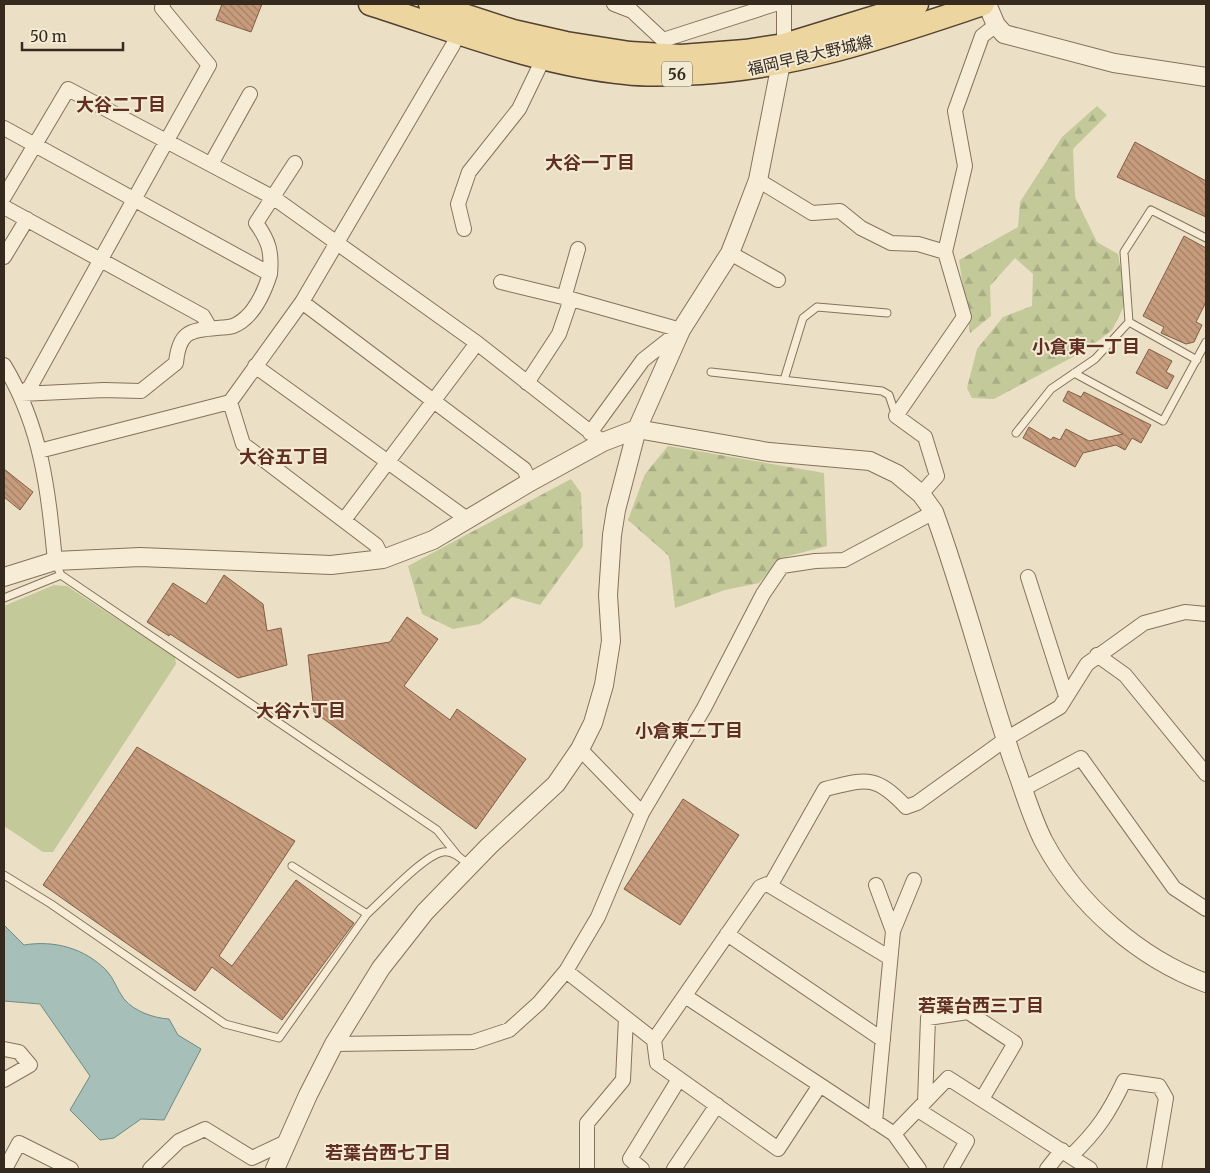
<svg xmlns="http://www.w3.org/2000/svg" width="1210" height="1173" font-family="Merriweather,'Noto Sans JP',serif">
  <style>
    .forest { fill: url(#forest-firs) }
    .pitch { fill: #c3c999 }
    .water { fill: #a6bfb8; stroke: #6d8c85 }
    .building { fill: url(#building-back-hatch); stroke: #835d43 }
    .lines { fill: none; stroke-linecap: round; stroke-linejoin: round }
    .service-casing { stroke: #85725c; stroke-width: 9 }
    .minor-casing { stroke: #85725c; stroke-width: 16 }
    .tertiary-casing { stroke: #85725c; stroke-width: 20 }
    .primary-casing { stroke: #534030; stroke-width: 25 }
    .service { stroke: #f7edd7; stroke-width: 7 }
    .minor { stroke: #f7edd7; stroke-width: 14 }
    .tertiary { stroke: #f7edd7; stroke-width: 18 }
    .primary { stroke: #ecd59f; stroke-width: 22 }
    .labels { text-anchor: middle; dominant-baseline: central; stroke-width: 4; stroke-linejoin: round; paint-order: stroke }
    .shield { fill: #f3ead4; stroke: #6f6455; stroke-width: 1 }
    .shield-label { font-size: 15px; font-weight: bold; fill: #362a1f }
    .street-label { font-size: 16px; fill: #362a1f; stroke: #f3ead4 }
    .neighbourhood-label { font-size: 18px; font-weight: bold; fill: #602f21; stroke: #f3ead4 }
  </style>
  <defs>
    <pattern id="forest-firs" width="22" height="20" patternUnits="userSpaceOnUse" patternTransform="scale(1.25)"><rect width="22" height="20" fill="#c3c999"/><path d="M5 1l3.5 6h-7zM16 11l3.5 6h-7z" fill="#a8ad83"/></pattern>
    <pattern id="building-back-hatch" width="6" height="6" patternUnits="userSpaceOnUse" patternTransform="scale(1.25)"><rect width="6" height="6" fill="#c79c7d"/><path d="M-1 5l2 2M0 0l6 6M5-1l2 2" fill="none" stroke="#a27f66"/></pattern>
  </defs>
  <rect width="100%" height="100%" fill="#ebe0c5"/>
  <path class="forest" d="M1097,106L1107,115L1073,149L1075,197L1097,242L1118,254L1126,302L1112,330L1086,350L994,399L972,398L967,388L977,349L1003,317L1032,306L1033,274L1015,258L990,286L991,316L970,333L959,260L1018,227L1020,202L1062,137Z
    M668,446L824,473L827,546L781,558L759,583L725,590L675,608L669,556L628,520L645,474Z
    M571,479L581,493L583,546L540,605L512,597L480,624L453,629L422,614L408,566Z"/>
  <path class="pitch" d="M54,585L67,586L175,657L176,664L53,852H43L4,826V606Z"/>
  <path class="water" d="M4,925L24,945C54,940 84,948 106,970C114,978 117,990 124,999C135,1012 154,1018 169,1019L178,1035L201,1049L164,1120L141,1119L114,1138L100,1140L70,1110L90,1076L40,1004L4,1001Z"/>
  <path class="building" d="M222,4H262L251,32L216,20Z
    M1135,142L1206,181V217L1117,177Z
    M1184,236L1206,248V302L1196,322L1202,325L1194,342L1186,344L1161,333L1164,327L1143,316Z
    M1149,349L1172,361L1166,372L1174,376L1167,389L1136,373Z
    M1068,391L1081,397L1084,392L1151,425L1141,443L1132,438L1125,450L1116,445L1083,453L1075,467L1023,438L1029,427L1051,440L1053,437L1060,440L1066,429L1089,441L1123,434L1063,401Z
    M4,469L33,492L20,510L4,497Z
    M224,575L263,604L267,631L281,628L287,665L238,678L170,634L169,636L147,622L173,583L206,604Z
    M407,617L438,639L404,686L450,720L457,709L526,759L476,829L314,712L308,655L390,642Z
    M137,747L295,841L219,956L232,966L296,880L354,923L282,1020L212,967L195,991L43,885Z
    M683,799L739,835L680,925L624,889Z"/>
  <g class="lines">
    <defs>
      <path id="service" d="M1129,322L1197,360
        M711,372L882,391L889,395L896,416
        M1074,373L1163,421L1206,342
        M784,380L803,318L817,307L887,313
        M1016,433L1051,389L1095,359L1129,322L1124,252L1151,210L1206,238
        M55,562L61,575L437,830L458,856
        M4,598L61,575
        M292,866L367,914C383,900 424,855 443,852C453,850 463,860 470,866
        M4,875L51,904L225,1024L279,1038L367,914"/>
      <path id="minor" d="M614,4L632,11L663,40L775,4
        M784,45V4
        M4,128C92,177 181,225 270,274C264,293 253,318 233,326C228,328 222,327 217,328C188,330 179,333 176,363L141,391L104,390L21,394L30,387C90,279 149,172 209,65L162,8L163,4
        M211,164L250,94
        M758,180L812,213L840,211L861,228L891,243L918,244L945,252
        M4,197L68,89L274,198L477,343L603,442
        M4,207L203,316L210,328
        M464,229L458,204L469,172L519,109L546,53
        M730,253L778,280
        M4,257L27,219
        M270,274C272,252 269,241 256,223L295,163
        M501,282L571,299
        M564,298L578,249
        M302,302L524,469L530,482
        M4,365C42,428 48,490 55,561
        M255,366L467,519
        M527,383L559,334L571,299L681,330L643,360L590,433
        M230,402L243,444L376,545L383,559
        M39,451L230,402L302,302L453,45L458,32L457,25
        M921,494L937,476L925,437L896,416L964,317L945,252L965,166L955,111L982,36L996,25
        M344,520L477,343
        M1028,577L1066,696
        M1097,655L1125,675L1206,774
        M580,749L642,813
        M1023,789L1081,758L1174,888L1206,909
        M770,886L825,789C866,779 875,774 906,807L917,803L1006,739L1060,707L1087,664L1144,623L1185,612L1206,614
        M893,931L914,880
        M727,934L883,1040
        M566,971L626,1018
        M685,996L820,1085
        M654,1040L760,887L767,884L890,958
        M334,1044L473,1042L509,1030L539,1003L566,971L598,917L642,813L704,708L763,594L782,566L815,561L844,560L934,512
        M4,1049L19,1052L30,1065L4,1080
        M925,1102L928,1018L968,1012L1015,1043L982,1099
        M918,1110L967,1141L951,1169
        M875,1122L893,931L876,885
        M894,1134L919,1169
        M1071,1156C1097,1131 1109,1113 1124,1081L1159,1086L1166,1098L1154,1169
        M5,1169L19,1143L71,1169
        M150,1169L179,1141L205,1129L252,1158L286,1142
        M587,1169V1123L623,1080L626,1018L654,1040L657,1063L778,1149L820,1085L894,1134L948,1078L1090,1169
        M642,1169L630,1159L679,1079
        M674,1169L717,1105
        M1047,1169L1062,1150"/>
      <path id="tertiary" d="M987,4L996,25L1004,34L1114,63L1206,77
        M4,577L55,561L140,557L331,565L383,559L433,540L530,482L603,442L637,429L769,452L870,461L897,474L921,494L934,512C964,594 985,679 1013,761C1023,787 1031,817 1044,842C1078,905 1139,958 1206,983
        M275,1169L308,1095L334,1044L381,968L425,912L489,846L556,784L580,749L593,723L604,685L611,641L608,595L612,535L616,510L637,429L681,330L730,253L739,230L758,180L783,53"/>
      <path id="primary" d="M370,4C452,30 540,65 626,73C650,76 676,74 701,73C803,66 887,36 983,4
        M430,4L513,31L566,43L630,53L681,56L745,51L784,45L917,4"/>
    </defs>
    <use href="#service" class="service-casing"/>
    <use href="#minor" class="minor-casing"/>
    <use href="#tertiary" class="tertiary-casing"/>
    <use href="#primary" class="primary-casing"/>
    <use href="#service" class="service"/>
    <use href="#minor" class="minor"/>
    <use href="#tertiary" class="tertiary"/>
    <use href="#primary" class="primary"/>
  </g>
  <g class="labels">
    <rect class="shield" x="662" y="61.5" width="30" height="25" rx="4"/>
    <g class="shield-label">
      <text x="677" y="74">56</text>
    </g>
    <g class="street-label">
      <text transform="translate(810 55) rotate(-13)">福岡早良大野城線</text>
    </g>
    <g class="neighbourhood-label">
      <text x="121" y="104">大谷二丁目</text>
      <text x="590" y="162">大谷一丁目</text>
      <text x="1086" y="346">小倉東一丁目</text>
      <text x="284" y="456">大谷五丁目</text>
      <text x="301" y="710">大谷六丁目</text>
      <text x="689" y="730">小倉東二丁目</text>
      <text x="981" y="1005">若葉台西三丁目</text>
      <text x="388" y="1152">若葉台西七丁目</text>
    </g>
  </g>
  <rect width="1210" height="1173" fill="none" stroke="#362a1f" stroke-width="10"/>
  <path d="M22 42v8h101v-8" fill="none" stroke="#362a1f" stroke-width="2.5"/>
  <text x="30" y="42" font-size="15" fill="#362a1f" stroke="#f3ead4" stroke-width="4" paint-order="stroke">50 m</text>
</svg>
